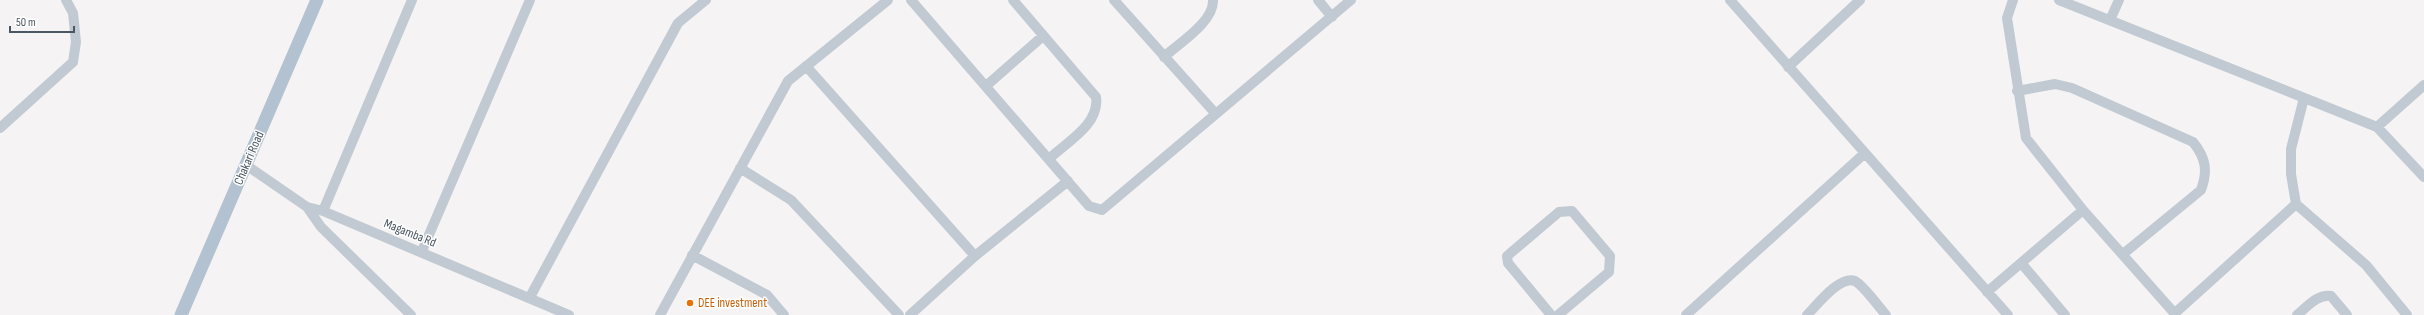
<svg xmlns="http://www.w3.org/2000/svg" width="2424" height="315" font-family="'Sofia Sans Condensed',sans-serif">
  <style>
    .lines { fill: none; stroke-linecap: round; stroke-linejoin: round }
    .minor { stroke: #c1cad2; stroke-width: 10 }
    .major { stroke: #b3c2d1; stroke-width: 13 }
    .food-dot { fill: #e8710a; stroke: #fff; stroke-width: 1.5 }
    .labels { text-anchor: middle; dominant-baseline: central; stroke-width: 3; stroke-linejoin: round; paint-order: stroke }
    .street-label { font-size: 13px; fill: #4a5661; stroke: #fff }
    .food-label { font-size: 13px; fill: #c56008; stroke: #fff; text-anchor: start }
  </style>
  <rect width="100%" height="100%" fill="#f5f3f3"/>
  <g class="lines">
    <path class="minor" d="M911,0L1089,206L1102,210L1351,0
      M1013,0L1096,97C1100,124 1067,142 1050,158
      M1114,0L1215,113
      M1318,0L1332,17
      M1730,0L2008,315
      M2013,0L2007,18L2026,138L2083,210L2176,315
      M2059,0L2377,127L2424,177
      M2110,20L2119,0
      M1164,57C1179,43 1214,22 1213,0
      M806,66L975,256
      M1788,67L1860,0
      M986,86L1043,36
      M2017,91L2055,84L2072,88L2193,142C2206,158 2208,171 2201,190L2123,254
      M2304,98L2291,149V174L2296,204L2366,265L2407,315
      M2377,127L2424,85
      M0,128L73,62L76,42L73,13L66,0
      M246,165L307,207L323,211L569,315
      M740,168L791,200L899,315
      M307,207L321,227L411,315
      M323,211L412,0
      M422,251L530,0
      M692,255L767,295L784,315
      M2022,264L2065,315
      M1987,292L2083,210
      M530,297L678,23L706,0
      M2174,314L2296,204
      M660,315L788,81L888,0
      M910,315L975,256L1068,181
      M1551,315L1508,263L1507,256L1559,212L1572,211L1610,256L1609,272L1558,315
      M1686,315L1865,153
      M1807,315C1817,305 1840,275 1855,281C1863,285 1879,307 1886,315
      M2297,315C2307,307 2317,294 2331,296L2347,315"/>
    <path class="major" d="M181,315L317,0"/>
  </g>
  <circle class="food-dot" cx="690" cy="303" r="4"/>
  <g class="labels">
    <g class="street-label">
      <text transform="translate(249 158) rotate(-67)">Chakari Road</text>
      <text transform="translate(410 233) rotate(22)">Magamba Rd</text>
    </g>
    <g class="food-label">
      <text x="698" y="303">DEE investment</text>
    </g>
  </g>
  <path d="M10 26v6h64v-6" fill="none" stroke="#4a5661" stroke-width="2"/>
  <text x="16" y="26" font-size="12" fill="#4a5661" stroke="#ffffff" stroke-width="3" paint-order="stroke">50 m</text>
</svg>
